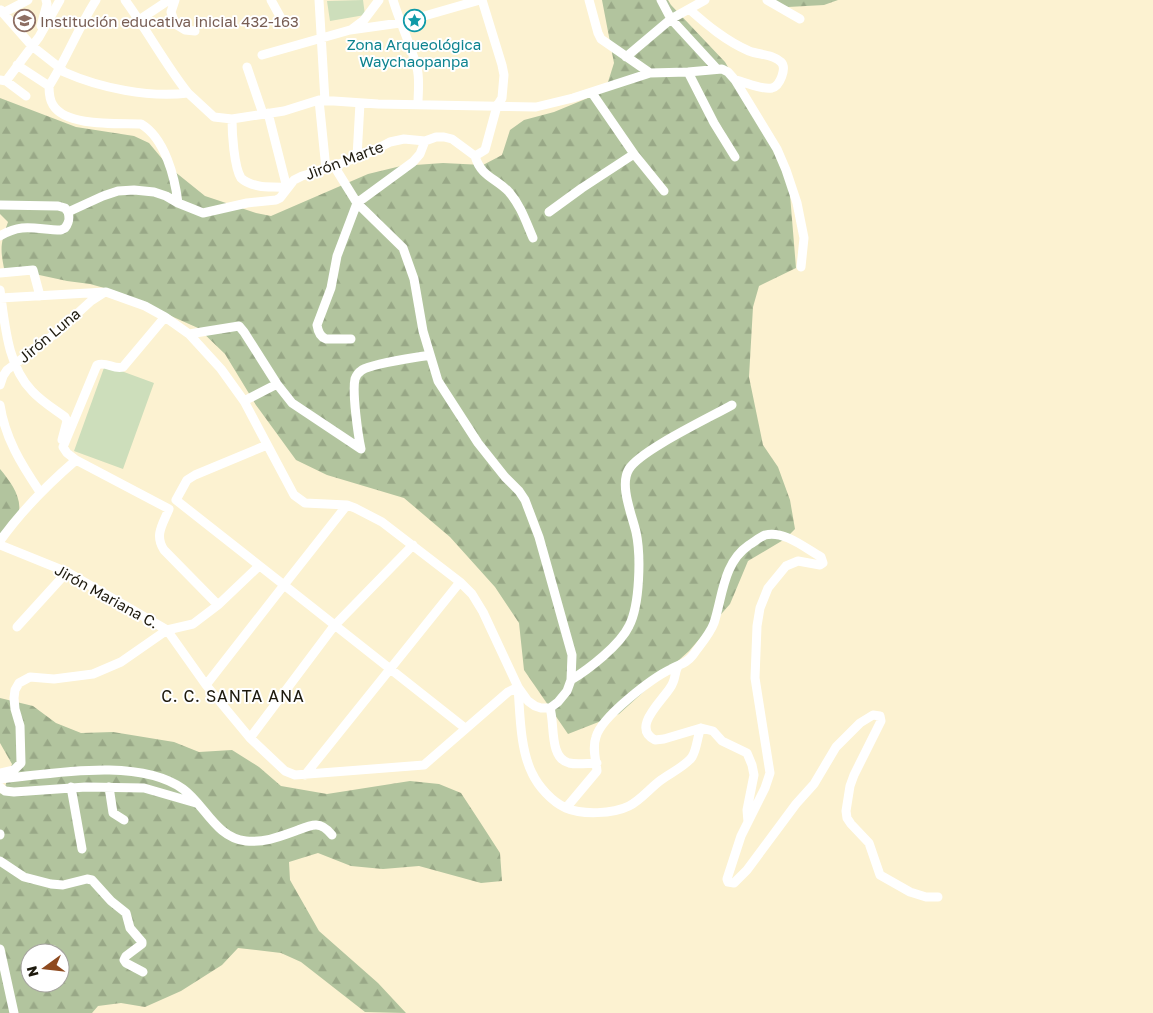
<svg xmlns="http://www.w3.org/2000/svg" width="1153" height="1013" font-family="'Golos Text',sans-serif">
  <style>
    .forest { fill: url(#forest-firs); fill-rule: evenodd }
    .pitch { fill: #cddebb }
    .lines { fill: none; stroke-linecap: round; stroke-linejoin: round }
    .minor { stroke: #fff; stroke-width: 9 }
    .labels { text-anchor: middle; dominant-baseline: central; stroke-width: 4; stroke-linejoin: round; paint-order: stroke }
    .education-label { font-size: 15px; fill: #785e54; stroke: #fff; text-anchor: start }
    .culture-label { font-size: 15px; fill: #0d838f; stroke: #fff }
    .street-label { font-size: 15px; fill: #1d190d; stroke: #fff }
    .neighbourhood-label { font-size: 16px; letter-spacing: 1px; fill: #1d190d; stroke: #fff }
  </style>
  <defs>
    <pattern id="forest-firs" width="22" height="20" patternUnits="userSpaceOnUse" patternTransform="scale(1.25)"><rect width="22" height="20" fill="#b2c49e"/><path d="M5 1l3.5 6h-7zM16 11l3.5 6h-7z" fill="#99a887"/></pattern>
  </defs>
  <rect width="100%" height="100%" fill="#fcf2d1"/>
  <path class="forest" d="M602,0H668L671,5L725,62L788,170L796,268L759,286L753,307L749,377L763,445L778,467L790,500L795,529L785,539L748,561L730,604L689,651L619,714L568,734L524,670L519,623L495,587L450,537L404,498L327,475L296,460L256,405L225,354L198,328L115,291L90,284L67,281L30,273H5C0,249 0,245 8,222L0,214V98L76,127L134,136L149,143L169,167L205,196L256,213L271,216L368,174L401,166L443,163L483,165L502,155L510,130L524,120L554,112L588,98L608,82L614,63Z
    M770,0H838L824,5L788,7Z
    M0,469C11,482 25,501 17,518C13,526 5,534 0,541Z
    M0,698L33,706L56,723L81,733L113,732L174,742L199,752L232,750L259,767L281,786L327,794L410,781L439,784L461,793L480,822L500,853L502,881L481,883L419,866L383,869L351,866L318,853L289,862L290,880L319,931L378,983L406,1013L365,1012L301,962L281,953L238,948L222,965L181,991L145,1007L121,1003L98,1006L92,1013H0V794L5,787L12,764L0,743ZM30,953H60V983H30Z"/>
  <path class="pitch" d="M363,0L365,15L330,21L327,1Z
    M105,365L154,383L123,469L74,451Z"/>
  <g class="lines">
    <path class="minor" d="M96,0C78,28 67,58 49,86C49,92 49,99 53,105C66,127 118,123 141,124C165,138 175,178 178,203
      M125,0C147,30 165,64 188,93
      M175,0L171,12L175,24L185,30L195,31
      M271,0L282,20
      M319,0L325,101
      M393,0C400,23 411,45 417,68C420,79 418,92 418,104
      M589,0L598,33L601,39L650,73
      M705,0L671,19L717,69
      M767,0L800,19
      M689,9C707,25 726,41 749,51C759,55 773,54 781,62C787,68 780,86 772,88C760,90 746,82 735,80
      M1,10L3,13L28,0
      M3,13L32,46L60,68L64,72C100,88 149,98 188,93L214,117L232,119L284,111L319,100L378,104L536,107L573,98L650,73L688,72L722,69L728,72L735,80L777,149L786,170L797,203L804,238L801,267
      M139,20L169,0
      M41,26L47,4L46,0
      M352,29L364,20L379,0
      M262,55L350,30L400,23L480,0
      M626,57L671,19L661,0
      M17,65L49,86
      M247,67L263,114
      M688,72L714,123L735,157
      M0,80L6,81L26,96
      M6,81L39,37L60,0
      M592,93L634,154L664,191
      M319,100L326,169
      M232,119C232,133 234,167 241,178C245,182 254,185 259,186C268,188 277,186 287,188L268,113
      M475,156C481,177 496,178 509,192C521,206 526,222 533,238
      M357,157L360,103
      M334,166L357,203L403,248L414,279L423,331L438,381L478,443L505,477L519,491L525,500L539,537L572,655L571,680L567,691L558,702L550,708H541L535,706L528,701L518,687
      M0,205L58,206L65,208L68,212
      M68,212L103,196L118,191L134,190L154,192L166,196L178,203L203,213L247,203L276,200L280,198L294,180L302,176L326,169L371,152L390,142L404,139L425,141L436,137H444L452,139L475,156L485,150L497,106L502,98L504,75L502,65L482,0
      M549,212L582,188L634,154
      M0,236C23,222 37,230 61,230L65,228C69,223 70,219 68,212
      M0,273L33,270L40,296
      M0,290C5,324 7,365 32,391C41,401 54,409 65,417L67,421L62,440
      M0,298L106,292L145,306L165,317L189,334L221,369L244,401L294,495L305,503L347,505L355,508L382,522L460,582L472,594L483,612L518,687L508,692L424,765L295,775L285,771L250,738L206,685L167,630L67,572L0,545
      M189,334L239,326L244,332L277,384L292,403L361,449
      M351,339H326C320,337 318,332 317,325L331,288L337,256L357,203L413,162L420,154L425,141
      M0,385L3,376L7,370L56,333L91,301L105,292
      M244,401L277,384
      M0,405C5,438 21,464 40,492
      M361,449C358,435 352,392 355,379C356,376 359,372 362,370C374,363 414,358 430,355
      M76,460L169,509C163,524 154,535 164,550L218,605
      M347,505L284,585L465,728
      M0,541C22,510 47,485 76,460L67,453L63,447L97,365C106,361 114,370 123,367L165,317
      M17,627L67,572
      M678,666C674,674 676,680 670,688C661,702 631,728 655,740L664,739L701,728L713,731L722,741L747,753L752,765L754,775L747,810L748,822
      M571,680C589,669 620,645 629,626C640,605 641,555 636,532C632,515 619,485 629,469C641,450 709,418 732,405
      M206,685L284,585L176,500L187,480L195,475L267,445
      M518,687C520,713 520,749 532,773C538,786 552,802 566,808C582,815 613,814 629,806C641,800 650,788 661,780C669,774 687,765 692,757C697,749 697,737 701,728
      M550,708C555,724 549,758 569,763C578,765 588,763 597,763
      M250,738L334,626L413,545
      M0,773L14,770L21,763L20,726L15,709L14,698L15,690L19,683L30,677L54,679L93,674L121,662L167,630L193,624L218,605L259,566
      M305,775L460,582
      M0,779C52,774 138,757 183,789C205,805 216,838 246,841C265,843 281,836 298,830C303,828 311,825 316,825C323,825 328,830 332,835
      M0,787L5,791L14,792L86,787L144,788L196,803
      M71,787L82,849
      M109,787L113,813L124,820
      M566,808L597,771C596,760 592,748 596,737C601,717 652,678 671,669C680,664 686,664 693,655C700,645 710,634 714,623C723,595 723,563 749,545C754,542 760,537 765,535C784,530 805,548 821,557L823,563L820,565L798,561L786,566L768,588L760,608L757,626L755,678L770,773L765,788L741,836L727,879L728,882L734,883L747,870L796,804L814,784L836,747L860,723L873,715L880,716L881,721L854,775L850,786L846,811L847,818L851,824L869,843L880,875L910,892L926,897H938
      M0,835V834
      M0,861L24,877L51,884L63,885L87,879L92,880L111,901L126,913L130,928L142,942V944L126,956L124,960L126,963L143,972
      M0,949L14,1013"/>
  </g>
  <defs>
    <symbol id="school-ring" viewBox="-11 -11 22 22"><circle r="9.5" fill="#fff" stroke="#8d6e63" stroke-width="1.5"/><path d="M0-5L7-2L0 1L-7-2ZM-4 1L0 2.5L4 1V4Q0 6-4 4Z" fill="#8d6e63"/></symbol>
    <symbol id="sight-ring" viewBox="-11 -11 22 22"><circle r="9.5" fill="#fff" stroke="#0f9aa8" stroke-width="1.5"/><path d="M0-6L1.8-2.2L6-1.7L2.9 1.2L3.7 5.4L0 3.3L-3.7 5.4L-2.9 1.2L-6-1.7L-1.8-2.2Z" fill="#0f9aa8"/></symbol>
  </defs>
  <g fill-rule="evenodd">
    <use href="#school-ring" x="12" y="8" width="25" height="25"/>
    <use href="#sight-ring" x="402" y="8" width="25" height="25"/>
  </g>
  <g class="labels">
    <g class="education-label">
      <text x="40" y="21">Institución educativa inicial 432-163</text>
    </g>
    <g class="culture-label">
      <text x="414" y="44">Zona Arqueológica<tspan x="414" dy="17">Waychaopanpa</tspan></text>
    </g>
    <g class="street-label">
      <text transform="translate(344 160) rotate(-21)">Jirón Marte</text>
      <text transform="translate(49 335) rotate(-40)">Jirón Luna</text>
      <text transform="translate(107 596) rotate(29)">Jirón Mariana C.</text>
    </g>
    <g class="neighbourhood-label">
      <text x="233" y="696">C. C. SANTA ANA</text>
    </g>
  </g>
  <g transform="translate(45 968) rotate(255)"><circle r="24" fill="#ffffff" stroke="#a5a39e"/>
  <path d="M0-4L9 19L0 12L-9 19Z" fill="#8e4a1f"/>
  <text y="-8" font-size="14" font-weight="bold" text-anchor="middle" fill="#1d190d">N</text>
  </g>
</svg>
